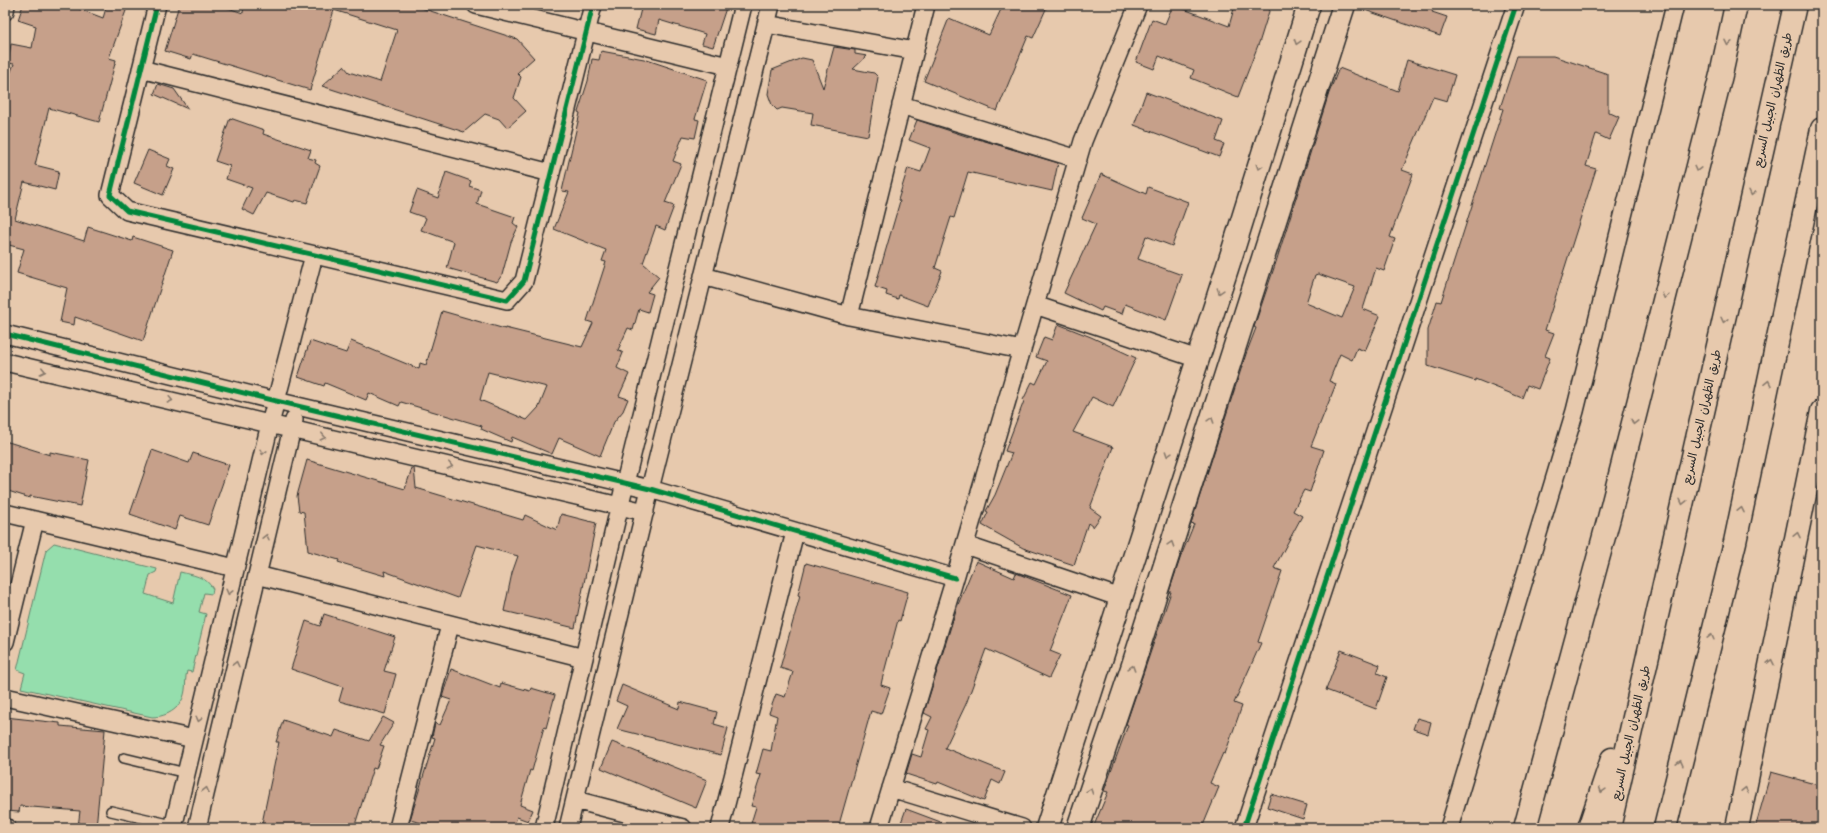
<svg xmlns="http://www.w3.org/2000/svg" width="1827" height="833" font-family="'Architects Daughter','Playpen Sans Arabic',sans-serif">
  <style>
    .green { fill: #95dead; stroke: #60846c }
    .building { fill: #c6a08a; stroke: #2b2b2b; fill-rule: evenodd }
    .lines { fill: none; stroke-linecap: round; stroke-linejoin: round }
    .lane-casing { stroke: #2b2b2b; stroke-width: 12 }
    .street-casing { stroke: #2b2b2b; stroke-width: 20 }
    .secondary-casing { stroke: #2b2b2b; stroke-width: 25 }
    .primary-casing { stroke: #2b2b2b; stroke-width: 25 }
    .highway-casing { stroke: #2b2b2b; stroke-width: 25 }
    .lane { stroke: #e7c9ad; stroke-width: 9 }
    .street { stroke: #e7c9ad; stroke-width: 17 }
    .secondary { stroke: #e7c9ad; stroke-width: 22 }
    .primary { stroke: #e7c9ad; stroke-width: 22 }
    .highway { stroke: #e7c9ad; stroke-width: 22 }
    .cycleway-casing { stroke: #e7c9ad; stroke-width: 8 }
    .cycleway { stroke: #00873e; stroke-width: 5 }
    .oneway { stroke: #897a6c }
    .labels { text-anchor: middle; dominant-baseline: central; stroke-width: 3.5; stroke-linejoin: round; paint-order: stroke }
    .street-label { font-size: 12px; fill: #2b2b2b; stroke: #e7c9ad }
  </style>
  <rect width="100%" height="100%" fill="#e7c9ad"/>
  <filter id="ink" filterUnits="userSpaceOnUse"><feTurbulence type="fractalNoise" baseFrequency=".025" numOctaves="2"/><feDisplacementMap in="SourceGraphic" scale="8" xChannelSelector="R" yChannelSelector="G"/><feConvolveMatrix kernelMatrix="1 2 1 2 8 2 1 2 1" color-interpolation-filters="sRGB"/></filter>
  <g filter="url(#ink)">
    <path class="green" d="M54,543L157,569L156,572L150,575L145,594L173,603L180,572C192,575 206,576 213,589L212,594L204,593L199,612L206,614L192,672L187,671C185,678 186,683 185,690C183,707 168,717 152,717L21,688L25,673L17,670L46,550Z"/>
    <path class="building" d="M23,5H69L103,18L107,5H128L109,58L116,60L99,122L49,108L35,165L59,171L55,190L24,182L15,219L84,241L88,227L132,241L133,237L173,250L143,341L75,317L74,325L60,322L67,288L17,273L24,249L5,244V86L14,64L8,63L11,44L32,48L36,26L18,20Z
      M179,5H219L243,13L244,5H412L517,39L534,58L517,73L521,77L514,98L526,111L507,128L499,119L485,114L464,132L322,86L344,66L349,72L380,82L397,30L334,10L310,90L193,54L191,59L165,51Z
      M642,5H727L713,47L702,44L705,34L659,20L656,34L636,29Z
      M1003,5H1037L1046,9L1033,38L1028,36L997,111L924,81L949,18L989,35Z
      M1173,5L1229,26L1235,5H1271L1260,40L1238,97L1191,78L1194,70L1159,56L1154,69L1136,62L1152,19L1165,24Z
      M1356,5H1425L1434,8L1432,12L1447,17L1440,36L1356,7Z
      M834,47L855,50V54L867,56L853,69L874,73L878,77L868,136L811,125L813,113L782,108L777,110L772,105L768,94L772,70L802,58L812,60L823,88Z
      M601,51L644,59L707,80L695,119L699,120L695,138L683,136L673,161L681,164L665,203L674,206L665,230L656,226L643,263L659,277L647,292L653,294L648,312L639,309L633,330L628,328L618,350L623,353L617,368L629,374L619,396L628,399L623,411L614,422L600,456L559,438L552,454L512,437L511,442L481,429L482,426L401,402L399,406L369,393L366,400L325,383L324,386L298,377L310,341L346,353L351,341L419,369L420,363L426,365L442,311L505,329V328L582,347L593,323L587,321L606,262L602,261L606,250L554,229L569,192L562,191L580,113L578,112L588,81L592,59L599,60ZM488,372L547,387L539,407L527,420L480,400Z
      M1517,56H1553L1608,74V112L1619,117L1609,140L1596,134L1586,166L1596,169L1545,330L1554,333L1545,356L1550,358L1538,389L1527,385L1522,398L1475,379V381L1428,366V330L1437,301L1441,302L1503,109L1500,108Z
      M1407,60L1455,75L1447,101L1433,97L1402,170L1413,174L1390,237L1395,239L1384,271L1376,268L1363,309L1380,316L1365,351L1357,348L1352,360L1340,354L1329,381L1336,384L1311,446L1324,450L1310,492L1304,490L1293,511L1302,516L1274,568L1282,571L1258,642L1261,643L1234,703L1242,706L1225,754L1223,753L1210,783L1219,787L1202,828H1093L1108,792L1104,791L1128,725L1126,724L1171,592H1169L1181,556L1194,524L1191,523L1246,354L1256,328L1254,327L1276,262L1329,93L1339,68L1398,91ZM1318,274L1355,287L1342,318L1306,303L1315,275Z
      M158,84L174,89L188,109L154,94Z
      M1146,92L1223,121L1216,141L1224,144L1219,157L1134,125Z
      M230,118L264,130L263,134L311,150L308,158L316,160L315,163L320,166L307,203L295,200L294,202L266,193L254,215L242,209L252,188L226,179L230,166L215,161Z
      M917,120L975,139V138L1058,163L1052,191L968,172L954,218L951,217L935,268L942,271L928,306L899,295L898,299L886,295L887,291L875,287L900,201L898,200L908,168L921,172L930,148L909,140Z
      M148,150L170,159L167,166L174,169L163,195L134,183Z
      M446,172L471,181L469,186L481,190L477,204L515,217L513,223L518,227L511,242L502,275L497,282L447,268L454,242L421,230L426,218L409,212L417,190L438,198Z
      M1101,174L1146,194L1148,187L1188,202L1172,246L1146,236L1138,259L1182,275L1166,320L1125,304L1122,314L1103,307L1101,311L1064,293L1096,224L1082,218Z
      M1058,324L1091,337L1136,358L1113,407L1092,397L1073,432L1113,447L1090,508L1101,516L1093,527L1088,523L1074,565L1023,548L982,525L988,512L986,511L995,495L1012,453L1005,451L1024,401L1023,400L1032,382L1036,384L1047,361L1036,357L1044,337L1052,340Z
      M5,441L50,455V452L89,460L80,506L30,496V498L5,490Z
      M152,450L189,463L193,453L229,465L208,525L180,516L175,530L130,514Z
      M307,460L405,489L412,468H414L416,488L523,520L525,515L557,530L561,514L596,523L575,628L504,611L512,573L518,556L477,545L458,598L384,571L385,576L338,562L339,560L308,551L304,512L299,511L297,496Z
      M976,561L1014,578L1016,573L1072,595L1050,651L1060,655L1049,678L986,649L966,704L945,748L1005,772L1000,784L992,780L984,801L938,782L937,784L906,774L912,754L921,757L929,730L926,729L932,717L924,713L957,607Z
      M806,563L908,592L900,621L898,620L882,680L881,685L890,688L881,714L871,711L838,828H765L751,823L756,807L751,806L761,775L756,774L763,749L771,751L777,716L769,713L776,694L785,697L793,672L780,668L800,596L798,595Z
      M324,614L395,637L384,671L396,674L385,714L339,701L343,687L291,669L306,621L320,626Z
      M1341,650L1380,665L1377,673L1387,677L1376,709L1326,690Z
      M451,669L500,688L501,683L530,691L531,688L555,695L546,728L544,727L532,771L530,770L520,805L533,810L528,821L517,817L513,828H442L410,820L435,738L432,737L435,723L440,725L451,700L442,697Z
      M622,685L679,709L680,702L717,712L714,724L728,728L721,755L617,729L627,706L616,701Z
      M5,717L60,723V726L105,730L96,828L78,827L80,811L20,806L19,812L5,811L7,744H5Z
      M383,717L394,723L380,745L384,746L376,769L373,768L354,828H261L279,742H276L283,720L333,737L336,730L369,741Z
      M1417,718L1431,722L1428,734L1413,729Z
      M612,742L707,780L696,808L601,768Z
      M1771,772L1822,786V828H1755Z
      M1271,794L1307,805L1303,819L1267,807Z
      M906,809L954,827V828H899Z"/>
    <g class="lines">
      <defs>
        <path id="lane" d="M124,758L186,773
          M111,811L173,825"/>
        <path id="street" d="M157,5L110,195L127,211L507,300L524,281L593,5
          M476,5L728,66
          M5,11L6,5
          M766,24L915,51
          M141,69L551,173
          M901,105L1078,159
          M703,276L849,316L1022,350
          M1035,305L1198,359
          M849,316L926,5
          M5,334L276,401L650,489L955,578
          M5,362L645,512
          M5,513L235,568
          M965,545L1121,598
          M257,575L584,658
          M5,642L35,520
          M5,697L194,739
          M891,788L1022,828
          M575,800L683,828
          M5,827L7,828
          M173,828L270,424L314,255
          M197,828L294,420
          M398,828L450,625
          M544,828L625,483L743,5
          M568,828L650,489L771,5
          M720,828L795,532
          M879,828L955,578L1083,141L1138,5
          M1244,828L1516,5
          M1449,828L1575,411L1675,5"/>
        <path id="secondary" d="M1047,828L1233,250L1309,5
          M1078,828L1132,668L1344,5
          M1525,828L1609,518L1721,75L1736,5"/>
        <path id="primary" d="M1737,828L1822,411"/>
        <path id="highway" d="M1589,828L1612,759
          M1609,828L1795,5
          M1665,828L1735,542L1822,129"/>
      </defs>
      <use href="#lane" class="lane-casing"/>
      <use href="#street" class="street-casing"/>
      <use href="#secondary" class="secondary-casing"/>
      <use href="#primary" class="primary-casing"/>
      <use href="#highway" class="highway-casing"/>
      <use href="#lane" class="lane"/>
      <use href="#street" class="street"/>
      <use href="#secondary" class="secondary"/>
      <use href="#primary" class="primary"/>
      <use href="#highway" class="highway"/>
      <defs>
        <path id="cycleway" d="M157,5L110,195L127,211L507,300L524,281L593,5
          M5,334L276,401L650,489L955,578
          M1244,828L1516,5"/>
      </defs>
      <use href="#cycleway" class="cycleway-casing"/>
      <use href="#cycleway" class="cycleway"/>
    </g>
    <defs><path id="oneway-chevron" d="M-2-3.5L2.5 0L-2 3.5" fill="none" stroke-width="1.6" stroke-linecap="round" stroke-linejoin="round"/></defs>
    <g class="oneway">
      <use href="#oneway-chevron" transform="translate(1297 42) rotate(107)"/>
      <use href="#oneway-chevron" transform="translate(1728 43) rotate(102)"/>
      <use href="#oneway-chevron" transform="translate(1259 167) rotate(107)"/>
      <use href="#oneway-chevron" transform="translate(1697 169) rotate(104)"/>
      <use href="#oneway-chevron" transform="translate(1752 193) rotate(103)"/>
      <use href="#oneway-chevron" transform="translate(1220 291) rotate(108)"/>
      <use href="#oneway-chevron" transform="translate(1665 296) rotate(104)"/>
      <use href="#oneway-chevron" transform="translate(1724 320) rotate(103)"/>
      <use href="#oneway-chevron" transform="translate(43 371) rotate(13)"/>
      <use href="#oneway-chevron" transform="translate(1768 383) rotate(-78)"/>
      <use href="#oneway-chevron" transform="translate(170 400) rotate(13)"/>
      <use href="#oneway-chevron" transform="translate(1211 420) rotate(-72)"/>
      <use href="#oneway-chevron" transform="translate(1634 422) rotate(104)"/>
      <use href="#oneway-chevron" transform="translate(323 437) rotate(13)"/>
      <use href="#oneway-chevron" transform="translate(263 452) rotate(104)"/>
      <use href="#oneway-chevron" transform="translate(1168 454) rotate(108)"/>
      <use href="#oneway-chevron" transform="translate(450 466) rotate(13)"/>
      <use href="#oneway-chevron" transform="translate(1683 502) rotate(103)"/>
      <use href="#oneway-chevron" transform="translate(1741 510) rotate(-78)"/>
      <use href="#oneway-chevron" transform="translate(1797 535) rotate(-78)"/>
      <use href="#oneway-chevron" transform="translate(266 537) rotate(-77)"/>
      <use href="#oneway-chevron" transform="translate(1171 544) rotate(-72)"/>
      <use href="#oneway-chevron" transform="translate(229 592) rotate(104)"/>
      <use href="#oneway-chevron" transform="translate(1711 637) rotate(-76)"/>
      <use href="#oneway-chevron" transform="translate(1771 662) rotate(-78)"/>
      <use href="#oneway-chevron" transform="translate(236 664) rotate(-77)"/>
      <use href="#oneway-chevron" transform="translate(1132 668) rotate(-72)"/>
      <use href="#oneway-chevron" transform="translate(199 719) rotate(104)"/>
      <use href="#oneway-chevron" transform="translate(1680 763) rotate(-76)"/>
      <use href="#oneway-chevron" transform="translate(206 790) rotate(-77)"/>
      <use href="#oneway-chevron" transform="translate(1602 790) rotate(108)"/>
      <use href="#oneway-chevron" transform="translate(1745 790) rotate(-78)"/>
      <use href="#oneway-chevron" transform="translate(1090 791) rotate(-71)"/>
    </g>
  </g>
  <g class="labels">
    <g class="street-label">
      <text transform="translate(1773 100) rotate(-77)">طريق الظهران الجبيل السريع</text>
      <text transform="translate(1702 417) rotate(-77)">طريق الظهران الجبيل السريع</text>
      <text transform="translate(1631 733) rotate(-77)">طريق الظهران الجبيل السريع</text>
    </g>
  </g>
  <rect width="1827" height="833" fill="none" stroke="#e7c9ad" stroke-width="20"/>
  <rect x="10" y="10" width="1807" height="813" fill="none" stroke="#2b2b2b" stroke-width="1.5" filter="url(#ink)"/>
</svg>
